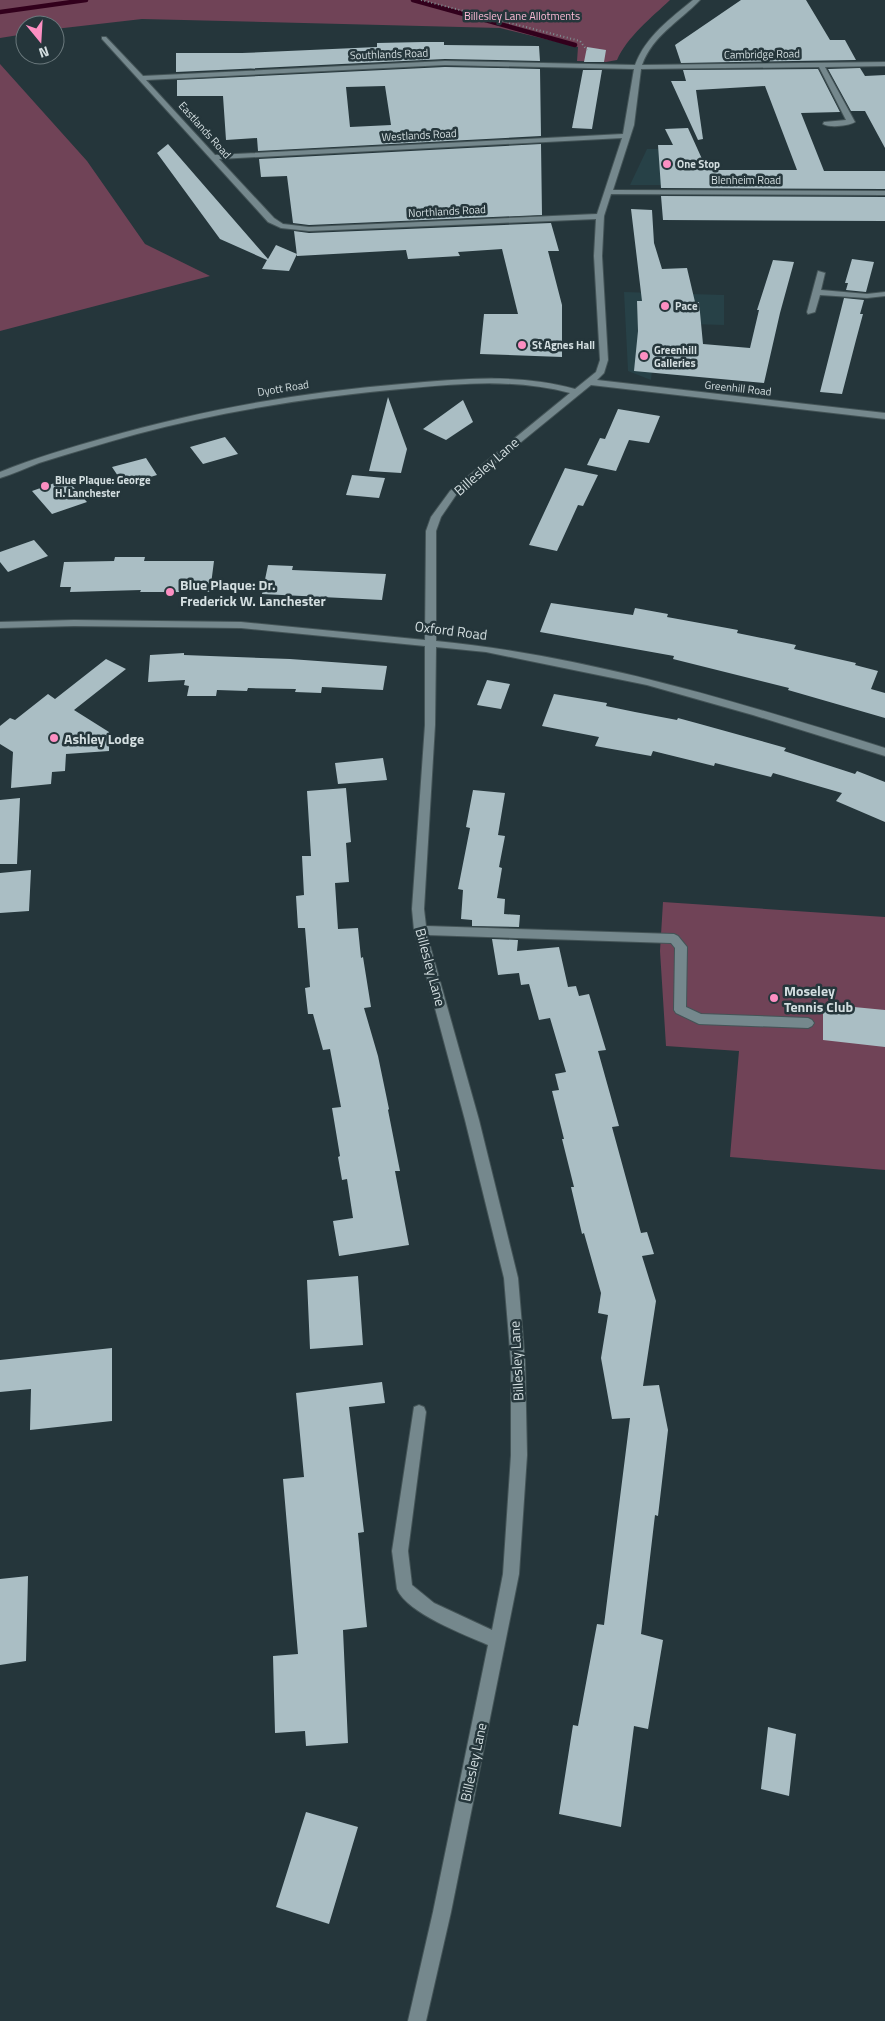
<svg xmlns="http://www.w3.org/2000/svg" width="885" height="2021" font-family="'Titillium Web',sans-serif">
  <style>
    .built { fill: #274147 }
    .green { fill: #704357 }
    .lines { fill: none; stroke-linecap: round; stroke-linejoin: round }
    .stream { stroke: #32001c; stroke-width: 4.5 }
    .building { fill: #aabec4; fill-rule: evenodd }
    .minor-casing { stroke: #445457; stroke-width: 2 }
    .path { stroke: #7e8c90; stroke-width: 2; stroke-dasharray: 1 2.5; stroke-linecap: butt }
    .minor { fill: #75888d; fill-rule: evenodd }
    .poi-dot { fill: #fc8fc2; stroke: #25363b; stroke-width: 2 }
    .labels { text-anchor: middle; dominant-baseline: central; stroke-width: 5; stroke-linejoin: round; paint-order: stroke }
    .far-park-label { font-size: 11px; fill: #fdbbd7; stroke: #25363b }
    .far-street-label { font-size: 11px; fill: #d3dee0; stroke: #25363b }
    .far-poi-label { font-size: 11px; font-weight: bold; fill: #d3dee0; stroke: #25363b; text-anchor: start }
    .street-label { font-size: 14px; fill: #d3dee0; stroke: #25363b }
    .poi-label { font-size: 14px; font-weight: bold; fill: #d3dee0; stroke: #25363b; text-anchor: start }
  </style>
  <rect width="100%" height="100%" fill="#25363b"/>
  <path class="built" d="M647,149H678L681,185H630Z
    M624,292L724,295V325L657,323L651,380L628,371Z"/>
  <path class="green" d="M0,0H670C652,17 627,37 617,60L606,62L577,61L578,47L500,28L142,19L55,29V25H25V34L0,38Z
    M0,64L87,161L145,244L210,276L0,331Z
    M663,902L885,917V1170L730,1157L739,1051L666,1046L660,951Z"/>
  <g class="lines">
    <path class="stream" d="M413,0L575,45
      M0,12L86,0"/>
  </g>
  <path class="building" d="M741,0H806L830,40H845L856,60L681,63L675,45Z
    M423,42H444V45L539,46L540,61L445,59L176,72V53H242L377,47V43Z
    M587,47L606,50L604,62H584Z
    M445,67L540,69L541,136L258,151L257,138L226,140L223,96H177V80ZM385,86L391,125L350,127L346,87Z
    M860,68L865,76L885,75V148L865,111H851L828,69Z
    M818,69L840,112L801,113L824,171H885V189L661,188L658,145H673L665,129L688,128L707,170H797L765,86L696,90L703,139L698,140L671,81H686L683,70Z
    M583,70H602L592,129L572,128Z
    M168,144L268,259L276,245L297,254L289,271L262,269L267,260L220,239L157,153Z
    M541,144L542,215L309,225L293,223L287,176L261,177L259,159Z
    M661,196L885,197V221L663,220Z
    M631,209L652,210L654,243L662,269L687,268L695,302H699L703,344L750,348L759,310H757L773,260L794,262L780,313L764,383L634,371L638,331L637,301H642Z
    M551,223L559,251H548L562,305V357L480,354L484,314H518L502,249L458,252L460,256L408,259L406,250L297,256L294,231L309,233Z
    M852,259L874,262L866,292L846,290L848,283H845Z
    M844,298L864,300L860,314H863L856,340L842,394L820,392Z
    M388,397L407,449L401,473L369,471Z
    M463,400L473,422L446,440L423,429Z
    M618,409L660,416L649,443L629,440L616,471L587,465L600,438L605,439Z
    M225,437L238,454L203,464L190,447Z
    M146,458L157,475L124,485L112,467Z
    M565,468L598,475L583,506L578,505L557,551L529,545Z
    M352,475L385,478L379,498L346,495Z
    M66,479L87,502L52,514L32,491Z
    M34,540L48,556L8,572L0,562V552Z
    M115,557H145L144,561H214L210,592H140L141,590L70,592L71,587H60L64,562L114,561Z
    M268,565L293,566L292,570L386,574L382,600L262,594Z
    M551,603L633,615L635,608L668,614L667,617L738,630L737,633L796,645L794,649L856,663L855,665L878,671L871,689L885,693V718L788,690L789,688L673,659L674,656L540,632Z
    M184,653V655L290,659L387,666L383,690L322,687L321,693L295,692L296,689L248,688L247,691L217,690L216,696H187L189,686L184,685L185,680L148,682L150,655Z
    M106,659L126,669L74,710L109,732V751L66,754L65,771L52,772L51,784L11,788L13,752L0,744V726L10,718L15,720L48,694L55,699Z
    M487,680L510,684L501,709L477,705Z
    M554,694L607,703L606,706L635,712L677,720L678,718L700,724L786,748L784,751L855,774L857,771L885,782V822L836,801L842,793L773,773L771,777L715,763L714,766L653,751L651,756L595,746L599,737L542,726Z
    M383,758L387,780L338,784L335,763Z
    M346,788L351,842L346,843L349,882L335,883L338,929L358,928L361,958L363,957L371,1007L364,1008L378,1056L389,1109L388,1110L400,1171H395L409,1245L339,1256L333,1221L353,1218L347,1179L342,1180L338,1157L340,1156L332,1108L341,1107L330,1049L323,1050L313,1014H308L305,988L310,987L305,928H298L296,896L304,895L302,856H311L307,791Z
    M473,790L505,793L498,835L505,836L499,867L502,868L497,898L505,899L504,914L520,915L519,927L472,926V920L461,919L463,890L458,889L470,828L466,827Z
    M20,798L17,864H0V800Z
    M31,870L29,911L0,913V873Z
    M492,939L518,940L517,951L559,947L568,987L576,986L579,996L589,994L606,1050L598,1051L619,1126L612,1127L641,1233L647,1232L654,1254L642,1256L656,1301L643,1386L659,1385L668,1430L658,1516L655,1515L641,1634L663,1640L648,1729L634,1726L621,1827L559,1814L573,1725L578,1726L597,1624L604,1625L630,1418L612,1419L601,1358L608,1315L598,1313L601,1293L584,1233L582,1234L571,1187H574L562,1139H564L552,1091L559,1090L555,1074L566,1072L550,1018L539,1020L529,984L521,985L519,973L498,975Z
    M823,1004L885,1010V1047L823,1040Z
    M358,1276L363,1345L310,1349L307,1280Z
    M112,1348V1421L30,1430L31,1389L0,1392V1360Z
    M382,1382L385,1403L349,1407L364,1532L358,1533L367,1627L343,1630L348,1743L306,1746L305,1731L275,1733L273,1656L298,1654L283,1479L304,1477L296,1393Z
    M28,1576L26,1661L0,1665V1579Z
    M768,1727L796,1734L789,1796L761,1789Z
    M306,1812L358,1827L329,1924L276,1907Z"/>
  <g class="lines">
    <defs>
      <path id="minor" d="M693,0H700C679,22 653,35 642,65L885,62V66L825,67L855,122C848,126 830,128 823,124L824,122L846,120L819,67L641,69L634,125L613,190L885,191V195L611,194L604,216L602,256L608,360L604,373L597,380L885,413V419L591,385L456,495L441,517L436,531V641C589,656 738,702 885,748V756L753,715L647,685L486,652L436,647L435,725L424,909L426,926L674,934L678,936L687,947L686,1007L701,1014L808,1018L812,1020L814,1023L812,1026L808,1028L699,1024L676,1013L674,1010L675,948L671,943L427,935L479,1120L518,1278L525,1362L527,1455L519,1574L451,1912L426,2021H408L433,1912L488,1645C464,1634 408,1614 397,1589L392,1551L414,1407L419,1405L424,1407L426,1412L408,1551L412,1585L434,1603L492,1630L503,1574L511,1455V1362L504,1278L465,1120L414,930L412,909L425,725V646L241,628L74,626L0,628V622L74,620L241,622L425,640L426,531L431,517L450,491L570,393C518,379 465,383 412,388C319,396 227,410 137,434C104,443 71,453 39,463C26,468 13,474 0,478V472C34,458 69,448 104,438C202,410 301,392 402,384C461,379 518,373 575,389L596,372L600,360L594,256L596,219L309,231L281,228L268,222L102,39V37H106L143,76L445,61L635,65C646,36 670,19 693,0ZM445,65L634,69L623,134L215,155L146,80ZM622,138L597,214L309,227L283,224L274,218L219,159Z
        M818,271L825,273L821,290L867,294L885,292V296L867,298L820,295L815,312L808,314L807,312Z"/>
    </defs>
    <use href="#minor" class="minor-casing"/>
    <path class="path" d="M421,0L580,41L587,50"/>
    <use href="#minor" class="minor"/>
  </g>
  <g class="poi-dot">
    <circle cx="667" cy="164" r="5"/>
    <circle cx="665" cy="306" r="5"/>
    <circle cx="522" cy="345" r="5"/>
    <circle cx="644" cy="356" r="5"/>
    <circle cx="45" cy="486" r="5"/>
    <circle cx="170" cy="592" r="5"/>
    <circle cx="54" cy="738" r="5"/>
    <circle cx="774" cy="998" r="5"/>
  </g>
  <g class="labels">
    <g class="far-park-label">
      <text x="522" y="16">Billesley Lane Allotments</text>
    </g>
    <g class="far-street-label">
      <text transform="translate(389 54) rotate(-2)">Southlands Road</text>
      <text transform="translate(762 54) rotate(-1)">Cambridge Road</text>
      <text transform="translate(205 130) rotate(48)">Eastlands Road</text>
      <text transform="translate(419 135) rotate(-3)">Westlands Road</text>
      <text x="746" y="180">Blenheim Road</text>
      <text transform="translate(447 211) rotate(-3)">Northlands Road</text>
      <text transform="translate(283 388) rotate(-9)">Dyott Road</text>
      <text transform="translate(738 388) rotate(6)">Greenhill Road</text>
    </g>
    <g class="far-poi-label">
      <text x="677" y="164">One Stop</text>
      <text x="675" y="306">Pace</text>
      <text x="532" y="345">St Agnes Hall</text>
      <text x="654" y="350">Greenhill<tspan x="654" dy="13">Galleries</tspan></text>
      <text x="55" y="480">Blue Plaque: George<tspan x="55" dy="13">H. Lanchester</tspan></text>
    </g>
    <g class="street-label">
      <text transform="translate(486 466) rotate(-41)">Billesley Lane</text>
      <text transform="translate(451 630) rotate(7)">Oxford Road</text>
      <text transform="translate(431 967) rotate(75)">Billesley Lane</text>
      <text transform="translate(516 1361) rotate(-93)">Billesley Lane</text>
      <text transform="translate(473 1762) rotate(-78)">Billesley Lane</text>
    </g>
    <g class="poi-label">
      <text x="180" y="584">Blue Plaque: Dr.<tspan x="180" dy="16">Frederick W. Lanchester</tspan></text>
      <text x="64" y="738">Ashley Lodge</text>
      <text x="784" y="990">Moseley<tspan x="784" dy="16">Tennis Club</tspan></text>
    </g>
  </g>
  <g transform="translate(40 40) rotate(162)"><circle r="24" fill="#25363b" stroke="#6b797d"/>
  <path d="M0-4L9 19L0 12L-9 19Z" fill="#fc8fc2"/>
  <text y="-8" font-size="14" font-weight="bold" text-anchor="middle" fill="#d3dee0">N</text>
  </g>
</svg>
